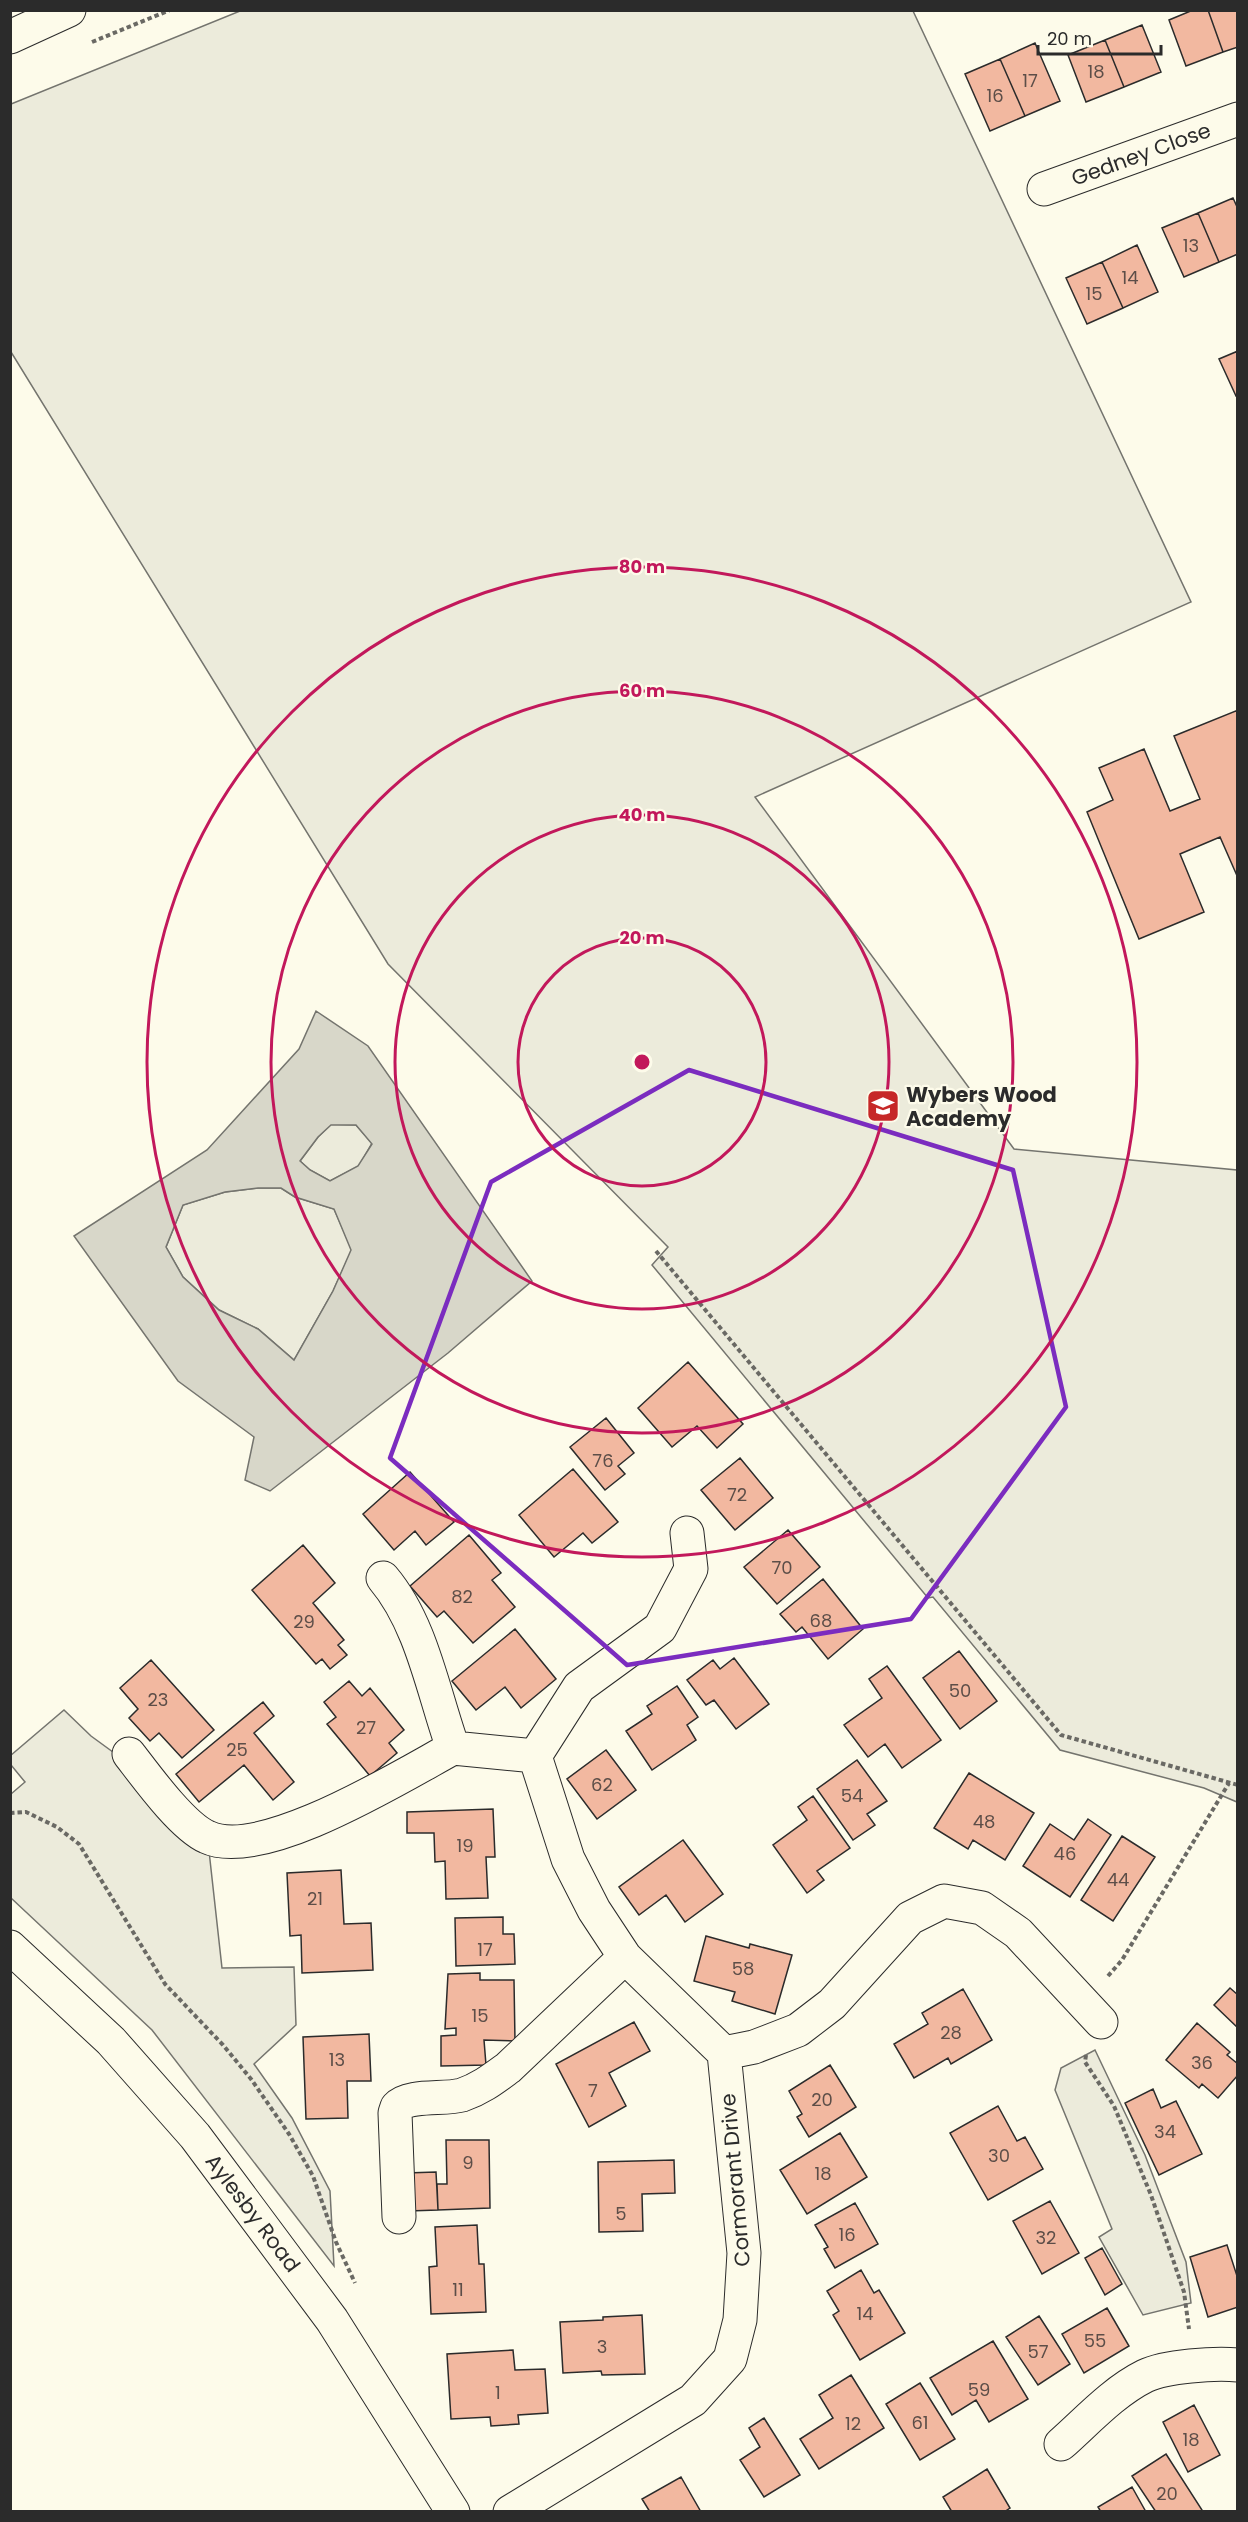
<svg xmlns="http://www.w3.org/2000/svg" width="1248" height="2522" font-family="Poppins,sans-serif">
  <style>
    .green { fill: #ecebdb; stroke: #74746e; stroke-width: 1.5 }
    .water { fill: #d8d7c9; stroke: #74746e; stroke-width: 1.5; fill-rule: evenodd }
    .building { fill: #f2b8a0; stroke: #2b2b2b; stroke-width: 1.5 }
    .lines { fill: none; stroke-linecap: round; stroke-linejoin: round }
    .minor-casing { stroke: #2b2b2b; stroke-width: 35 }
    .major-casing { stroke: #2b2b2b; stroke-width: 35 }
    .path { stroke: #6a6964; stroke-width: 4; stroke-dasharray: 4.5 3; stroke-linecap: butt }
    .minor { stroke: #fdfbea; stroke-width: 33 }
    .major { stroke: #fdfbea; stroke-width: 33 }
    .marked { fill: none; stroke: #7b2cbf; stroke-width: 4.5; stroke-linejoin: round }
    .ring { fill: none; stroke: #c2185b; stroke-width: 3 }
    .labels { text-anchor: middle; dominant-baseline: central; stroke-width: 4.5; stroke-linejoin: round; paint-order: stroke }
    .number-label { font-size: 18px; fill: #5d4e48 }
    .street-label { font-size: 21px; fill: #2b2b2b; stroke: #fdfbea }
    .poi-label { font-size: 21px; font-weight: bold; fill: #2b2b2b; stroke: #fdfbea; text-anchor: start }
    .centre { fill: #c2185b; stroke: #fdfbea; stroke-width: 3 }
    .ring-label { font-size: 18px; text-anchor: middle; font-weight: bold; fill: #c2185b; stroke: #fdfbea; stroke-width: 4.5; stroke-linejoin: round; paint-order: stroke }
  </style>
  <rect width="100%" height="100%" fill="#fdfbea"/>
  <path class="green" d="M240,11H913L1191,602L755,797L1014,1149L1237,1170V1802L1204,1788L1060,1750L933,1597L928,1598L652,1265L668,1247L388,964L11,352V104Z
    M331,1124L356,1125L372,1143L359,1166L330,1181L310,1170L300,1161L318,1137Z
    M258,1188H281L295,1197L334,1209L352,1250L333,1291L294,1360L258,1329L219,1310L183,1277L166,1247L183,1205L225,1192Z
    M64,1710L91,1736L117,1755L209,1851L222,1968L294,1967L296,2025L254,2064L292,2118L330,2191L334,2266L152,2030L11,1898V1794L25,1782L11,1765L10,1756Z
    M1095,2050L1145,2155L1186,2262L1191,2303L1143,2315L1099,2237L1112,2229L1055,2090L1061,2068Z"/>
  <path class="water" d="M316,1011L368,1046L532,1281L448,1353L270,1491L245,1480L254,1437L178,1381L74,1236L207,1150L299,1049ZM331,1125H356L372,1144L358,1166L330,1181L310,1170L300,1161L318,1137ZM258,1188H281L295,1197L334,1209L351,1250L333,1291L294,1360L258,1329L219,1310L183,1277L166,1247L183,1205L225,1192Z"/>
  <path class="building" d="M1193,10H1208L1223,52L1186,66L1169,20Z
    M1208,10H1238V47L1223,52Z
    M1142,25L1161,72L1124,87L1105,40Z
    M1105,40L1124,87L1086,102L1068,55Z
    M1035,43L1060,101L1025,116L1000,59Z
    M1000,59L1025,116L990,131L965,74Z
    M1233,198L1238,209V254L1219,262L1198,213Z
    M1198,213L1219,262L1184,277L1162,228Z
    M1137,245L1158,292L1123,308L1102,262Z
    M1102,262L1123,308L1087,324L1066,278Z
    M1238,351V395L1236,396L1219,359Z
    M1238,710V878L1220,837L1180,854L1204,912L1139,939L1087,812L1113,800L1099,768L1144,749L1170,811L1200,799L1174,736Z
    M688,1362L743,1424L717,1448L697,1426L672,1447L638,1408Z
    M606,1418L634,1453L618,1466L625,1474L605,1490L570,1447Z
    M740,1458L773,1498L735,1530L701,1490Z
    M573,1469L618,1522L592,1543L583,1533L554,1557L519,1515Z
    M410,1472L454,1522L426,1545L415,1531L394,1550L363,1514Z
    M788,1530L820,1567L777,1604L744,1567Z
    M469,1535L501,1573L492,1580L515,1607L473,1643L444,1611L437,1617L410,1586Z
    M303,1545L335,1583L313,1603L344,1640L338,1645L347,1655L330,1669L322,1659L316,1664L252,1590Z
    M823,1579L863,1629L828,1659L802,1627L796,1632L780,1614Z
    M515,1629L556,1679L521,1708L505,1687L476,1710L452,1681Z
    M959,1651L997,1701L960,1729L923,1678Z
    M734,1658L769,1704L736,1729L714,1700L706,1705L687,1680L713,1660L720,1669Z
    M151,1660L214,1730L182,1758L159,1733L150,1741L129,1718L138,1709L120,1688Z
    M887,1666L941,1740L902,1768L885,1744L868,1757L844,1725L882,1698L869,1679Z
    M349,1681L362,1696L370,1688L404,1730L389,1743L397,1753L370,1776L327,1724L336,1717L324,1702Z
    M677,1686L698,1717L687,1725L696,1740L652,1770L626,1731L652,1714L647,1706Z
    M263,1702L274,1716L254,1733L294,1782L273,1800L244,1765L199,1802L176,1774Z
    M606,1750L636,1790L597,1819L567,1779Z
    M857,1760L887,1801L867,1814L875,1825L853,1840L817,1789Z
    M969,1773L1034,1813L1005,1860L973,1840L968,1849L934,1828Z
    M813,1796L850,1848L817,1871L824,1880L807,1893L773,1845L807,1820L798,1807Z
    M493,1809L495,1857H486L488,1898L446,1899L445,1861L435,1862L434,1833H407V1812Z
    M1088,1819L1111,1835L1070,1897L1023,1866L1050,1824L1074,1840Z
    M1122,1836L1155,1857L1113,1921L1081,1900Z
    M683,1840L723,1894L685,1922L666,1895L639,1915L619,1887Z
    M341,1870L344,1924L371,1923L373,1970L302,1973L301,1935L290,1936L287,1873Z
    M503,1917V1934H514L515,1964L456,1966L455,1918Z
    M706,1936L749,1948L750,1944L792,1955L775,2014L732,2001L735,1992L694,1981Z
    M480,1973V1980H514L515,2041L484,2040L486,2065L441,2066V2036L456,2035V2028L445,2029L448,1974Z
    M1230,1988L1238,1995V2028L1214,2005Z
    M963,1989L992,2040L951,2064L948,2058L914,2078L894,2044L928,2024L922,2013Z
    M634,2022L650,2051L609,2073L626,2106L589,2127L556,2064Z
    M1197,2023L1230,2052L1227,2055L1238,2064V2075L1218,2098L1202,2084L1199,2088L1166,2060Z
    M369,2034L371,2081H347L348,2118L306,2119L303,2037Z
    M830,2065L856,2107L809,2137L797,2117L802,2114L789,2091Z
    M1153,2089L1161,2108L1176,2101L1202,2154L1159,2175L1125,2103Z
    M998,2106L1017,2141L1025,2137L1043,2169L988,2200L950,2133Z
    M840,2133L867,2177L807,2214L780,2170Z
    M446,2140H489L490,2208L438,2210L437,2184H447Z
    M674,2160L675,2193L642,2194L643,2231L599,2232L598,2162Z
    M436,2172L438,2210L408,2211L406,2173Z
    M1050,2201L1079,2253L1042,2274L1013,2221Z
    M855,2203L878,2244L835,2268L824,2249L828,2247L815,2225Z
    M477,2225L479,2264H484L486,2312L431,2314L429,2267L437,2266L435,2227Z
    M1227,2245L1238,2279V2307L1208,2317L1190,2257Z
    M1102,2248L1122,2284L1105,2295L1085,2258Z
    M861,2270L874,2293L879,2290L905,2333L860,2360L833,2315L839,2311L827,2291Z
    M1107,2308L1129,2346L1084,2373L1062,2334Z
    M642,2315L645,2374L602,2375L601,2371L563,2373L560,2322L603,2320V2317Z
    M1039,2316L1070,2364L1038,2385L1006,2337Z
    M993,2341L1028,2399L989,2422L976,2400L952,2415L930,2378Z
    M513,2350L515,2370L545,2369L548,2413L518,2415L519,2424L491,2426L490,2417L451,2419L447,2354Z
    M851,2375L884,2428L819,2469L800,2439L833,2418L819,2395Z
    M920,2383L955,2439L920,2460L886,2404Z
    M1194,2405L1220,2455L1188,2472L1163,2422Z
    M764,2418L800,2475L764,2497L740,2460L760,2447L749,2428Z
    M1166,2454L1202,2510L1201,2512H1156L1132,2476Z
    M987,2469L1010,2508L1004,2512H952L943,2497Z
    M681,2477L701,2512H650L642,2499Z
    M1132,2487L1146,2512H1101L1098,2507Z"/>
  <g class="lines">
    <defs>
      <path id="minor" d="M1044,189L1238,119
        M383,1578C422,1624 433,1692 453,1748
        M453,1748L535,1756
        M129,1754C146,1776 182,1826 207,1837C262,1863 403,1775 453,1748
        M10,1947L111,2041L195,2136L332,2320L453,2512
        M724,2053L754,2047L798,2030L832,2004L910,1918L944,1901L982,1908L1018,1933L1101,2022
        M399,2217L395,2113L397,2107C409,2094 444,2100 462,2095C480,2089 493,2079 508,2068L625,1957
        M1061,2444C1087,2421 1113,2392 1145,2376C1166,2366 1214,2363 1238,2365
        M510,2512L693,2400L730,2359L740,2320L744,2253L724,2053L625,1957L594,1910L568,1859L535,1756L579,1687L660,1628L691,1569L687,1533"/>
      <path id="major" d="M10,37L69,10"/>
    </defs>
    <use href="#minor" class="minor-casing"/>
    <use href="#major" class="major-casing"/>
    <path class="path" d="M92,42L170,10
      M656,1251L1061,1735L1238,1785
      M10,1813L26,1812L57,1827L79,1844L165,1984L223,2045L251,2079L289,2134L313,2176L336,2242L355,2283
      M1108,1976L1122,1960L1229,1783
      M1086,2055L1085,2062L1114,2106L1151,2195L1184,2292L1189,2329"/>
    <use href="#minor" class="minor"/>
    <use href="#major" class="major"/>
  </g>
  <path class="marked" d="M689,1070L1013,1170L1066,1407L911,1619L627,1665L390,1458L491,1182Z"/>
  <g class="ring">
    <circle cx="642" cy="1062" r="124"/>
    <circle cx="642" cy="1062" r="247"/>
    <circle cx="642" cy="1062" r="371"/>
    <circle cx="642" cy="1062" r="495"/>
  </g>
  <defs>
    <symbol id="school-square" viewBox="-11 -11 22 22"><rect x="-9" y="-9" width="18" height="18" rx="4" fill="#c62828" stroke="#fdfbea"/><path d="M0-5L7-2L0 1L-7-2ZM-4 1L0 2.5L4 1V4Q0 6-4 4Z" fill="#fff"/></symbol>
  </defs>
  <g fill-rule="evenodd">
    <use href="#school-square" x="864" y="1087" width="38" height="38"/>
  </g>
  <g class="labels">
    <g class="number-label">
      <text x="1096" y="71">18</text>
      <text x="1030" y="80">17</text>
      <text x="995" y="95">16</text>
      <text x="1191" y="245">13</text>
      <text x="1130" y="277">14</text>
      <text x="1094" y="293">15</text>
      <text x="603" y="1460">76</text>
      <text x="737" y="1494">72</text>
      <text x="782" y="1567">70</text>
      <text x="462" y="1596">82</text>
      <text x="821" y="1620">68</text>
      <text x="304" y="1621">29</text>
      <text x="960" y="1690">50</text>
      <text x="158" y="1699">23</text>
      <text x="366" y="1727">27</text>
      <text x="237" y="1749">25</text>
      <text x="602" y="1784">62</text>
      <text x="852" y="1795">54</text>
      <text x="984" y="1821">48</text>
      <text x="465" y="1845">19</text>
      <text x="1065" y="1853">46</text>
      <text x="1118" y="1879">44</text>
      <text x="315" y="1898">21</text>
      <text x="485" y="1949">17</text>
      <text x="743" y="1968">58</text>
      <text x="480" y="2015">15</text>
      <text x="951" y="2032">28</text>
      <text x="337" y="2059">13</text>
      <text x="1202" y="2062">36</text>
      <text x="593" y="2090">7</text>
      <text x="822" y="2099">20</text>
      <text x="1165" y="2131">34</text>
      <text x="999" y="2155">30</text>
      <text x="468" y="2162">9</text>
      <text x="823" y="2173">18</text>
      <text x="621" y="2213">5</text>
      <text x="847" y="2234">16</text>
      <text x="1046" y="2237">32</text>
      <text x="458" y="2289">11</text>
      <text x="865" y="2313">14</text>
      <text x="1095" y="2340">55</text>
      <text x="602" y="2346">3</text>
      <text x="1038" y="2351">57</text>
      <text x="979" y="2389">59</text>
      <text x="498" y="2392">1</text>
      <text x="920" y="2422">61</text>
      <text x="853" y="2423">12</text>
      <text x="1191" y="2439">18</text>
      <text x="1167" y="2493">20</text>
    </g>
    <g class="street-label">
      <text transform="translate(1141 154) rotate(-20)">Gedney Close</text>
      <text transform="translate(735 2180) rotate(-95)">Cormorant Drive</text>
      <text transform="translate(253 2213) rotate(53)">Aylesby Road</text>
    </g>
    <g class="poi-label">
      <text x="906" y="1094">Wybers Wood<tspan x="906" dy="24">Academy</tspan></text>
    </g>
  </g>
  <circle cx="642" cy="1062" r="9" class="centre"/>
  <g class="ring-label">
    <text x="642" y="573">80 m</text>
    <text x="642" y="697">60 m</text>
    <text x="642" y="821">40 m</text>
    <text x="642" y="944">20 m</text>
  </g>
  <rect width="1248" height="2522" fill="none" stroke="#2b2b2b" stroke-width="24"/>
  <path d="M1038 45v9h123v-9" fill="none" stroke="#2b2b2b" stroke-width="3"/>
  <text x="1047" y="45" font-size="18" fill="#2b2b2b" stroke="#fdfbea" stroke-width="4.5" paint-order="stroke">20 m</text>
</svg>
